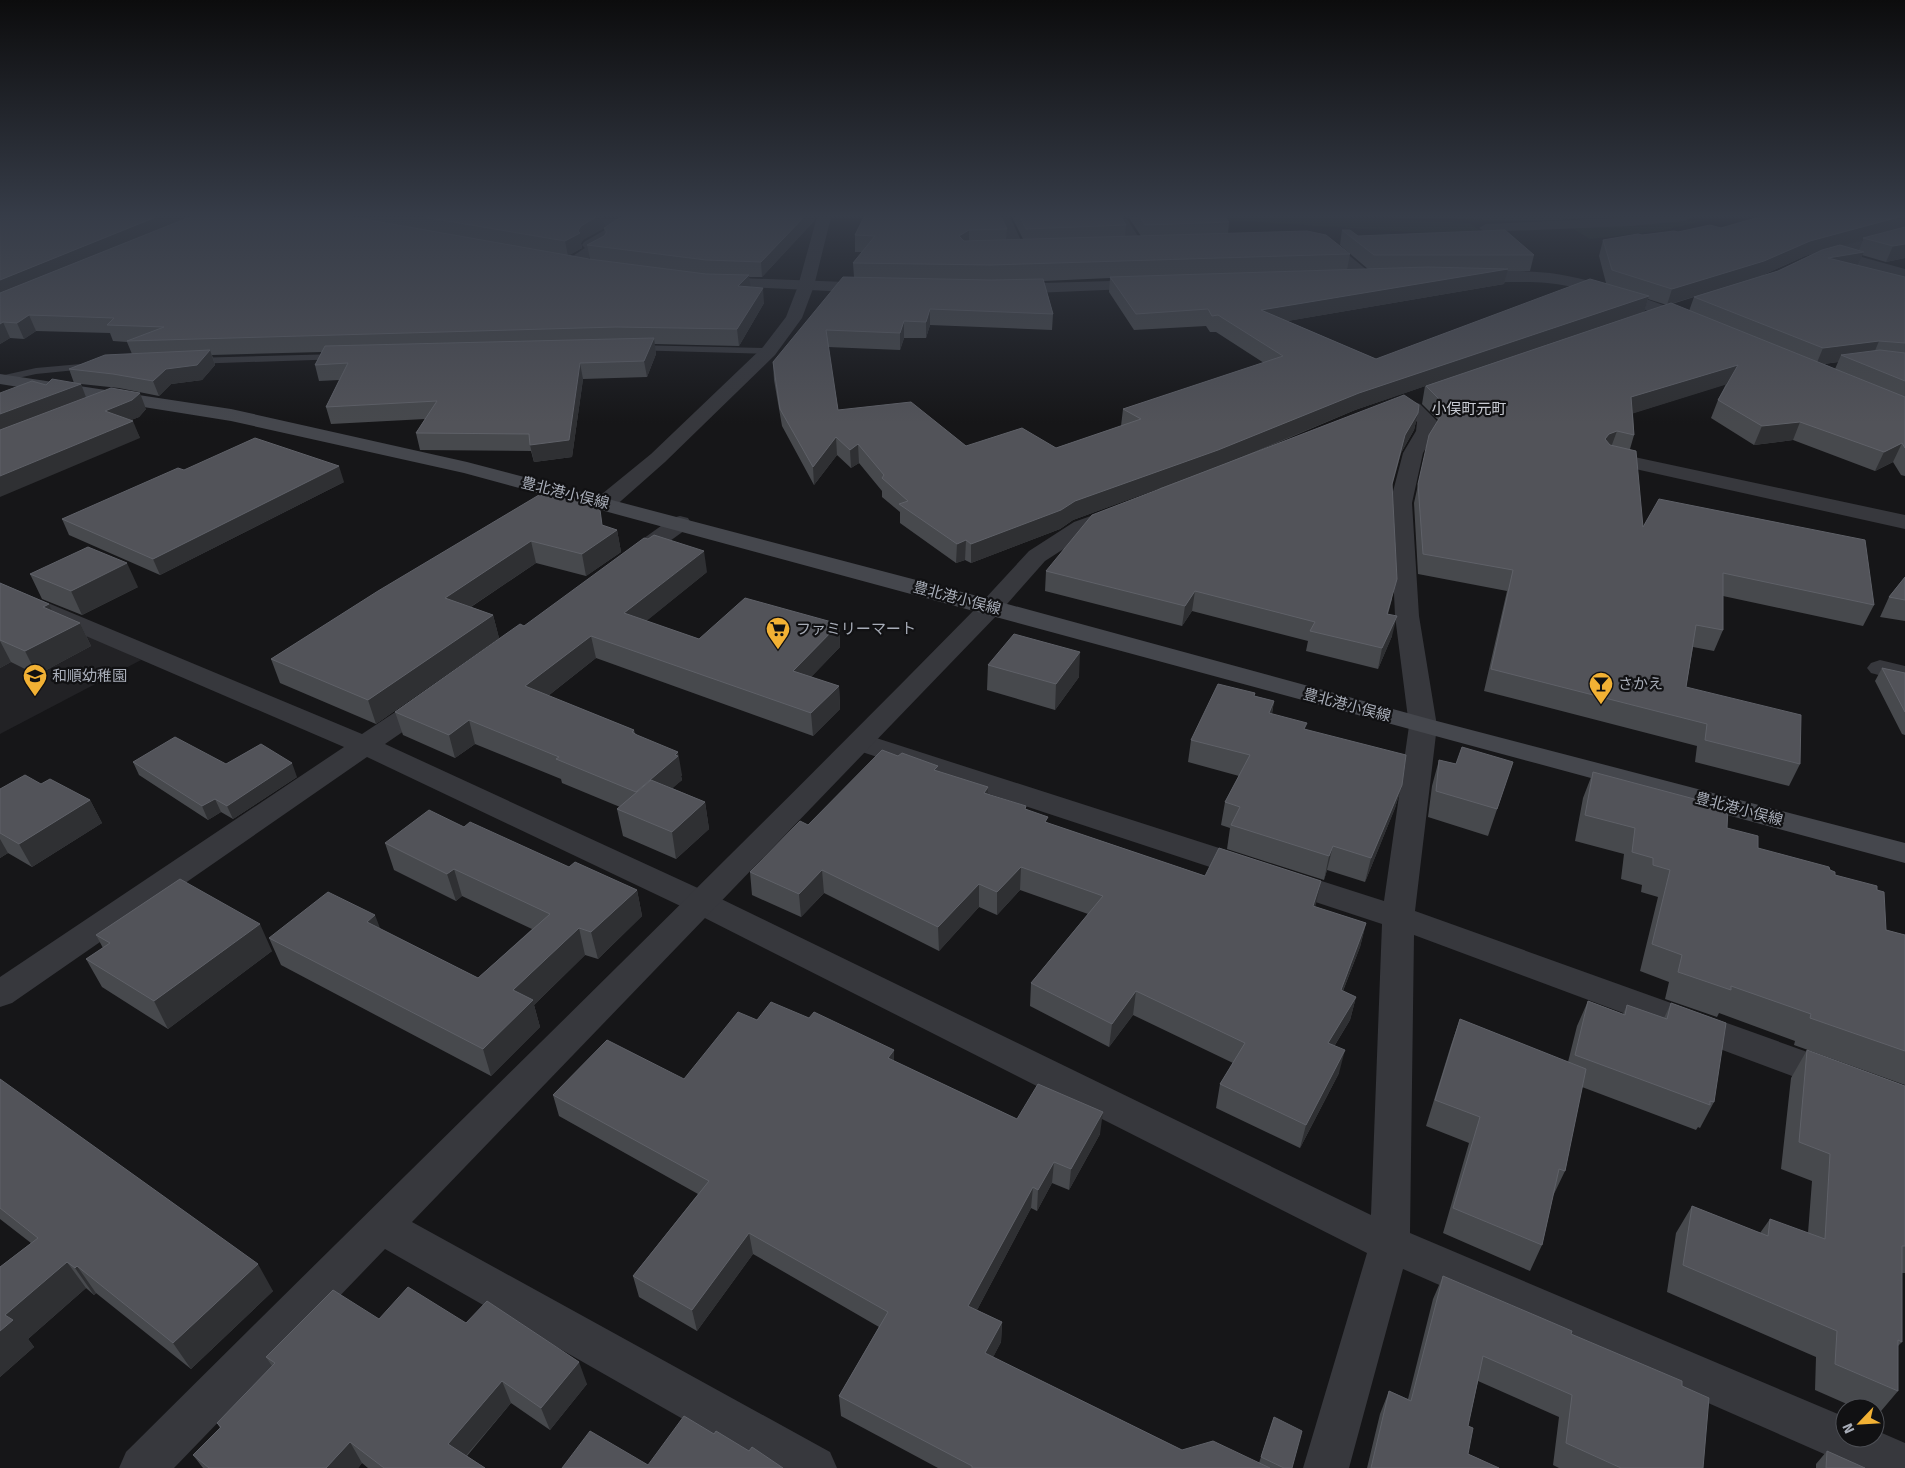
<svg xmlns="http://www.w3.org/2000/svg" width="1905" height="1468" font-family="'Fira Sans','Noto Sans JP',sans-serif">
  <style>
    .built { fill: #222225 }
    .green { fill: #1e261f }
    .water { fill: #2c353c }
    .lines { fill: none; stroke-linecap: round; stroke-linejoin: round }
    .service { fill: #37383d; fill-rule: evenodd }
    .minor { fill: #37383d; fill-rule: evenodd }
    .tertiary { fill: #37383d; fill-rule: evenodd }
    .secondary { fill: #45474d; fill-rule: evenodd }
    .wall { fill: #47494d; fill-rule: evenodd }
    .shaded-wall { fill: #2f3033 }
    .building { fill: #525359; stroke: #5f6168 }
    .labels { text-anchor: middle; dominant-baseline: central; stroke-width: 4.5; stroke-linejoin: round; paint-order: stroke }
    .far-quarter-label { font-size: 15px; fill: #c9ccd4; stroke: #111113 }
    .street-label { font-size: 15px; fill: #a8adb8; stroke: #111113 }
    .poi-label { font-size: 15px; fill: #a8adb8; stroke: #111113; text-anchor: start }
  </style>
  <rect width="100%" height="100%" fill="#161618"/>
  <path class="built" d="M0,592L141,660L0,734Z"/>
  <path class="green" d="M1184,217H1330L1470,223L1488,237Z
    M1706,220L1660,231L1590,239L1572,228Z"/>
  <path class="water" d="M1387,217H1617L1533,221Z"/>
  <g class="lines">
    <path class="service" d="M633,345L769,348L774,351L769,354L629,350L628,348Z
      M339,354L344,357L343,359L191,364L186,361L191,358Z
      M92,363L97,366L96,368L36,374L0,382V376L36,368Z"/>
    <path class="minor" d="M996,217H1010L1026,251L1023,254H1013Z
      M1636,217H1692L1685,221L1631,226L1486,232L1479,228L1486,224Z
      M605,218L625,220L632,224L604,242L607,246L605,249L575,266H565L562,263L585,248L582,245L584,242L610,227L600,225L598,222Z
      M1122,218L1127,219L1145,247L1143,250H1133L1131,247L1115,222Z
      M1905,231V239L1851,254L1905,269V279L1835,259L1816,265L1808,260C1815,250 1889,234 1905,231Z
      M1318,239L1334,243L1373,275L1375,278L1373,281H1361L1324,249L1313,246L1311,243Z
      M1469,271C1496,271 1523,270 1550,273C1601,280 1649,300 1697,318L1699,322L1697,326H1685C1641,308 1595,288 1547,283C1521,280 1487,285 1463,279L1461,276L1463,273Z
      M714,277L871,283L879,288L871,293L708,285L706,282L708,279Z
      M1146,280L1154,285L1152,288L1009,294L1001,289L1009,284Z
      M1403,398L1420,404L1437,421L1436,431L1423,453L1412,503L1419,616L1437,726L1415,911L1905,1087V1118L1414,935L1410,1233L1845,1417V1438H1875V1430L1905,1443V1468H1856L1403,1269L1349,1468H1303L1367,1253L691,911L367,757L12,1003L0,1007V977L344,747L0,599V583L362,734L421,695L430,693L439,695L443,701L439,707L385,744L713,895L1371,1215L1382,924L850,748L846,742L850,736L860,733L870,736L1384,901L1409,726L1395,616L1390,503L1403,453L1416,431L1417,422L1394,404L1396,400Z
      M1611,452L1905,515V529L1604,462L1601,458L1604,454Z
      M1116,507L1124,509L1127,514L1124,519L1090,532L1045,561L1000,612L991,614L982,612L979,607L982,602L1029,551L1074,522Z
      M680,516L688,518L691,523L688,528L638,564L630,566L622,564L619,559L622,554L672,518Z
      M1880,660L1905,666V682L1871,673L1867,668L1871,663Z"/>
    <path class="tertiary" d="M817,217H831L814,286L802,318L775,355L665,462L613,508L605,509L597,508L594,503L597,498L651,454L763,347L786,317L798,286Z
      M991,600L1000,602L1003,607L1000,612L412,1222L830,1452L837,1468H769L385,1249L174,1468H119L126,1452C411,1168 700,889 982,602Z"/>
    <path class="secondary" d="M0,374L231,409L467,462L1000,602L1433,720L1905,843V863L464,473L231,421L0,384Z"/>
  </g>
  <path class="wall" d="M0,217H603L583,240L581,243L582,248L569,255L590,259L587,245L604,236L605,234L604,228L621,217H815L814,221L762,277H749L750,287L764,303L739,346L654,344L656,354L647,377L583,379L572,457L534,462L531,451L420,450L416,433L425,419L331,424L326,407L339,380L319,381L315,365L322,352L212,355L215,365L202,380L171,384L159,396L119,388L81,384L86,398L146,409L139,417L131,420L140,438L46,385L74,383L69,369L132,354L127,342L113,341L110,333L36,331L24,339L10,338L0,344Z
    M864,217L1007,229L1006,240L1023,239L1012,217H1121L1126,225L1125,236H1141L1129,218L1126,217H1225L1229,222L1228,234L1350,254L1347,270L1368,269L1340,245L1342,230L1358,236L1534,255L1530,271H1507L1504,284L1287,321L1376,359L1606,283L1599,256L1603,240L1642,235L1721,228L1905,217V258L1886,262L1862,255L1858,266L1905,277V476L1901,475L1893,462L1875,471L1793,440L1754,445L1711,418L1718,400L1726,384L1633,413L1634,435L1630,449L1643,527L1874,605L1863,626L1723,596V630L1714,651L1693,647L1686,687L1800,764L1789,786L1695,762L1697,746L1484,691L1507,591L1418,574L1414,503L1429,435L1438,420L1422,404L1425,386L1355,410L1251,454L1418,413L1414,430L1401,453L1392,486V599L1388,614L1392,636L1378,669L1306,651L1308,641L1192,611L1182,626L1045,591L1046,571L1160,488L1073,520L1060,529L971,563L965,560L956,563L900,523V512L882,497V491L859,463L851,468L837,455L814,485L782,426L774,380L773,362L854,277L853,263L862,252H855V235ZM1863,240L1859,250L1842,246ZM1815,253L1778,271L1761,276L1805,256ZM1110,278L1109,292L1134,330L1206,326L1210,332H1216L1264,363L1123,409L1121,426L1056,448L966,446L838,410L828,347L900,350L904,338H926L930,325L1052,330L1053,314L1044,281ZM1694,297L1689,311L1672,304ZM1648,299L1667,305L1536,349L1644,312ZM1838,362L1835,369L1824,364Z
    M184,470L344,482L160,575L69,535L62,519Z
    M549,489L603,526L617,530L621,552L586,576L536,563L471,607L493,615L499,638L376,724L280,683L271,659Z
    M707,572L646,621L699,639L839,624L840,647L811,677L839,686L840,709L813,736L596,658L548,696L634,730L635,734L682,775L681,776L682,780L672,788L705,802L709,829L676,859L623,836L617,809L620,807L562,783L561,779L475,744L455,758L403,735L395,712L524,626Z
    M30,574L138,587L82,615L42,599Z
    M1905,577V621L1880,617L1889,597Z
    M0,583L49,604L52,611L80,623L91,646L37,675L11,662L0,668Z
    M988,665L1079,677L1055,710L987,690Z
    M1882,668L1905,673V735L1902,734L1875,681Z
    M1255,696L1274,701L1272,714L1305,730L1402,785L1395,808L1365,882L1327,870L1324,880L1227,849L1230,828L1221,825L1225,802L1239,776L1188,762L1191,740Z
    M1439,760L1456,764L1513,762L1488,836L1428,817L1432,786Z
    M133,762L226,764L297,777L233,819L221,812L208,820L139,775Z
    M938,771L988,794L1026,809L1048,823L1205,876L1315,907L1366,923L1360,947L1343,991L1356,997L1350,1020L1335,1045L1339,1073L1300,1148L1216,1108L1220,1084L1233,1063L1133,1015L1109,1047L1030,1006L1031,983L1088,914L1020,890L997,915L979,907L939,951L824,893L801,917L752,895L750,872L808,825Z
    M1593,772L1727,828L1758,848L1830,870L1835,875L1877,890L1886,930L1905,935V1085L1794,1045L1795,1041L1719,1013L1717,1017L1665,999L1669,982L1640,971L1658,897L1641,892L1642,885L1621,879L1624,854L1575,841L1583,798Z
    M41,784L90,800L102,823L32,867L8,853L0,858V789Z
    M464,827L569,867L637,890L642,916L598,959L585,955L534,1005L540,1027L491,1076L281,965L269,938L380,929L478,978L532,929L462,896L456,901L394,870L385,843Z
    M96,935L272,951L168,1029L102,987L86,959L103,948Z
    M1588,1001L1623,1014L1627,1005L1664,1018L1671,1003L1714,1102L1700,1128L1698,1127L1696,1130L1582,1087L1565,1171L1553,1196L1542,1245L1530,1271L1443,1233L1469,1143L1426,1126L1451,1045L1460,1019L1568,1062L1577,1026Z
    M757,1020L894,1061L1017,1119L1100,1134L1069,1190L1052,1183L1037,1211L1031,1208L977,1310L1002,1322L1001,1342L993,1357L1182,1450L1259,1463L1274,1417L1292,1468H938L841,1416L839,1396L879,1327L753,1254L697,1331L639,1297L633,1276L698,1194L559,1116L553,1095L684,1079Z
    M1807,1050L1905,1086V1273H1902V1342L1898,1346V1391L1876,1417L1875,1416V1408H1856L1815,1390L1816,1357L1667,1292L1676,1233L1692,1206L1760,1233L1770,1219L1808,1233L1812,1181L1781,1169L1791,1078Z
    M0,1079L273,1291L191,1369L96,1293L94,1295L86,1288L28,1339L34,1347L0,1377V1267L31,1243L0,1219Z
    M1443,1276L1682,1386L1703,1468H1559L1553,1465L1559,1417L1478,1381L1468,1426V1454L1499,1468H1367L1380,1414L1389,1391L1408,1399L1433,1299Z
    M379,1319L466,1323L587,1384L550,1430L511,1403L467,1456L485,1468H368L362,1463L358,1468H203L193,1455L220,1428L217,1423L272,1366L266,1357Z
    M1827,1451L1865,1468H1816V1464Z"/>
  <path class="shaded-wall" d="M156,217H195L0,298V280Z
    M596,217H603L605,228L583,240L581,243L582,248L568,256L565,241L578,231L581,226Z
    M804,217H815L814,221L762,277L761,262Z
    M1899,217H1905V228L1863,238V240L1805,256L1758,277L1667,305L1672,289L1810,241Z
    M969,230V246L959,236Z
    M1905,244V258L1886,262L1893,246Z
    M1864,252L1857,267L1828,258Z
    M1508,269L1504,284L1259,326L1261,310Z
    M749,275L751,290L738,286Z
    M763,288L764,303L739,346L737,329Z
    M1649,296L1644,312L1355,410L1215,468L1073,520L1060,529L971,563V544L1075,501L1359,393Z
    M930,309V325L926,338V322Z
    M29,315L36,331L24,339L17,323Z
    M904,321V338L900,350V333Z
    M3,322L10,338L0,344V324Z
    M654,338L656,354L647,377L644,361Z
    M1879,341L1872,358L1841,355L1838,362L1816,365L1823,348Z
    M210,350L215,365L202,380L171,384L159,396L153,381L166,369Z
    M580,363L583,379L572,457L534,462L530,445Z
    M1738,365L1731,383L1625,416L1631,397Z
    M81,384L87,400L0,434V414Z
    M140,393L146,409L139,417L112,428L105,411Z
    M1418,413L1414,430L1401,453L1388,503L1405,435Z
    M133,421L140,438L0,497V476Z
    M1800,422L1793,440L1754,445L1762,426Z
    M1617,431L1610,450L1605,439L1609,434Z
    M836,437L837,455L814,485L813,467Z
    M1902,443L1893,462L1875,471L1884,452Z
    M858,444L859,463L851,468L850,450Z
    M339,466L344,482L160,575L153,559Z
    M599,502L604,539L617,530L621,552L586,576L582,554L602,525Z
    M966,540L965,560L956,563L957,544Z
    M531,541L536,563L451,620L445,598Z
    M704,551L707,572L628,636L624,613Z
    M127,563L138,587L82,615L71,591Z
    M1195,591L1192,611L1182,626L1185,606Z
    M49,604L60,627L43,607Z
    M493,615L499,638L376,724L368,700Z
    M1397,616L1392,636L1378,669L1382,648Z
    M80,623L91,646L37,675L25,651Z
    M839,624L840,647L795,694L793,671Z
    M591,636L596,658L530,710L525,686Z
    M0,641L11,662L0,668Z
    M1080,652L1079,677L1055,710L1056,684Z
    M839,686L840,709L813,736L811,713Z
    M1274,701L1270,723L1269,713Z
    M469,720L475,744L455,758L449,735Z
    M678,752L682,775L681,776L682,780L641,816L636,792Z
    M292,763L297,777L233,819L227,806Z
    M1402,785L1395,808L1365,882L1371,858Z
    M988,787V810L984,793Z
    M215,799L221,812L208,820L202,806Z
    M90,800L102,823L32,867L19,844Z
    M705,802L709,829L676,859L672,832Z
    M0,839L8,853L0,858Z
    M1333,846L1327,870L1324,880L1329,856Z
    M1021,867L1020,890L997,915V892Z
    M454,869L462,896L456,901L447,874Z
    M822,870L824,893L801,917L799,894Z
    M1321,881L1316,904L1308,929L1313,906Z
    M979,884V907L939,951L938,927Z
    M637,890L642,916L598,959L591,932Z
    M375,915L385,941L367,922Z
    M1366,923L1360,947L1334,1013L1341,990Z
    M260,924L272,951L168,1029L154,1001Z
    M579,928L585,955L534,1005L540,1027L491,1076L483,1049L513,990Z
    M1136,991L1133,1015L1109,1047L1112,1024Z
    M1356,997L1350,1020L1322,1066L1328,1043Z
    M894,1050V1071L888,1058Z
    M1345,1050L1339,1073L1300,1148L1306,1125Z
    M1103,1112L1100,1134L1069,1190L1071,1169Z
    M1054,1162L1052,1183L1037,1211L1038,1190Z
    M1033,1187L1031,1208L968,1327V1306Z
    M749,1233L753,1254L697,1331L692,1310Z
    M67,1262L86,1288L28,1339L34,1347L0,1377V1331L5,1315Z
    M258,1264L273,1291L191,1369L173,1343Z
    M77,1266L96,1293L94,1295L75,1268Z
    M1002,1322L1001,1342L985,1373V1353Z
    M579,1362L587,1384L550,1430L541,1408Z
    M502,1381L511,1403L458,1465L448,1444Z
    M350,1442L362,1463L358,1468H326Z"/>
  <path class="building" d="M0,217H156L0,280Z
    M190,217H352L589,259L706,274L749,275L738,286L763,288L737,329L616,327L127,341L164,327L107,325L114,318L29,315L17,323L3,322L0,324V293Z
    M424,217H596L581,226L578,231L580,233L565,241Z
    M621,217H804L761,262L706,260L587,245L604,236L607,232L604,228Z
    M864,217H1001L1007,229L969,230L959,236L964,241L1307,231L1326,235L1350,254L991,265L853,263L875,236L855,235Z
    M1020,217H1121L1126,225L1026,229Z
    M1140,217H1225L1229,222L1145,225Z
    M1759,217H1899L1810,241L1764,261L1672,289L1612,270L1603,240L1638,234L1642,235L1674,231L1678,232L1710,225L1721,228Z
    M1905,227V244L1893,246L1863,238Z
    M1342,230H1350L1358,236L1505,230L1534,255H1374Z
    M1840,245L1864,252L1828,258L1905,277V343L1879,341L1823,348L1694,297L1778,271L1822,250Z
    M1428,267L1508,269L1261,310L1376,359L1590,279L1649,296L1359,393L1218,450L1075,501L1061,510L971,544L966,540L957,544L899,504L908,501L882,478L884,475L858,444L850,450L836,437L813,467L780,409L773,362L843,277L991,280L1043,279L1053,314L930,309L926,322L904,321L900,333L826,330L838,410L911,402L966,446L1022,428L1056,448L1141,419L1123,409L1283,356L1218,315L1212,316L1208,309L1136,314L1110,277Z
    M1671,303L1905,397V448L1902,443L1884,452L1800,422L1762,426L1718,400L1738,365L1631,397L1634,435L1617,431L1609,434L1605,439L1610,445L1636,451L1643,527L1659,499L1865,540L1874,605L1723,573V630L1696,625L1686,687L1801,715L1800,764L1705,740L1707,724L1491,669L1513,570L1423,554L1418,484L1429,435L1442,414L1443,403L1426,386Z
    M654,338L644,361L580,363L569,440L530,445L529,434L416,433L437,401L326,407L348,363L315,365L325,346Z
    M210,350L197,365L166,369L153,381L113,374L69,369L105,355Z
    M1880,350L1905,353V381L1841,355Z
    M52,379L81,384L0,414V393L32,381L46,385Z
    M111,388L140,393L132,400L105,411L133,421L0,476V430Z
    M1404,395L1419,405L1418,413L1405,435L1392,484L1397,579L1387,614L1397,616L1382,648L1310,631L1315,622L1195,591L1185,606L1046,571L1092,515Z
    M255,438L339,466L153,559L62,519L178,468L184,470Z
    M549,489L599,502L602,525L617,530L582,554L531,541L445,598L493,615L368,700L271,659L378,591Z
    M654,535L704,551L624,613L699,639L745,598L839,624L793,671L839,686L811,713L591,636L525,686L634,730L632,732L637,735L678,752L675,755L678,756L636,792L556,759L559,757L469,720L449,735L395,712L520,624L524,626L644,538L648,539Z
    M88,547L127,563L71,591L30,574Z
    M1905,577V600L1889,597Z
    M0,583L49,604L43,607L80,623L25,651L0,640Z
    M1014,634L1080,652L1056,684L988,665Z
    M1882,668L1905,673V712Z
    M1218,684L1255,693L1254,696L1274,701L1269,713L1307,723L1304,729L1406,755L1402,785L1371,858L1333,846L1329,856L1231,825L1240,807L1225,802L1250,755L1191,740Z
    M175,737L226,764L261,744L292,763L227,806L215,799L202,806L133,762Z
    M1462,747L1513,762L1497,809L1436,791L1439,760L1456,764Z
    M882,750L898,756L902,753L938,766L934,770L988,787L984,793L1026,806L1025,809L1048,817L1045,822L1205,876L1219,848L1321,881L1313,906L1366,923L1341,990L1356,997L1328,1043L1345,1050L1306,1125L1220,1084L1245,1043L1136,991L1112,1024L1031,983L1103,896L1021,867L997,892L979,884L938,927L822,870L799,894L750,872L800,821L808,825Z
    M1593,772L1728,808L1727,828L1758,836V848L1829,867L1830,870L1835,872V875L1877,886V890L1884,892L1886,930L1905,935V1051L1810,1018L1811,1014L1731,986V990L1678,972L1682,955L1652,944L1670,870L1653,865V858L1632,852L1635,828L1585,815Z
    M25,775L41,784L50,779L90,800L19,844L0,833V789Z
    M651,780L705,802L672,832L617,809Z
    M429,810L464,827L470,822L569,867L575,862L637,890L591,932L579,928L513,990L533,1000L483,1049L269,938L328,892L375,915L367,922L478,978L550,914L454,869L447,874L385,843Z
    M180,879L260,924L154,1001L86,959L110,943L96,935Z
    M1588,1001L1625,1015L1627,1005L1667,1019L1671,1003L1726,1023L1714,1102L1710,1101V1105L1575,1055Z
    M771,1002L809,1018L814,1012L894,1050L888,1058L1017,1119L1038,1084L1103,1112L1071,1169L1054,1162L1038,1190L1033,1187L968,1306L1002,1322L985,1353L1182,1450L1213,1441L1270,1468H972V1466L839,1396L888,1312L749,1233L692,1310L633,1276L709,1181L553,1095L607,1040L684,1079L738,1012L757,1020Z
    M1460,1019L1586,1069L1565,1171L1559,1169L1542,1245L1453,1208L1480,1117L1435,1100Z
    M1807,1050L1905,1086V1246H1902V1342L1898,1340V1391L1835,1364L1837,1331L1683,1265L1692,1206L1768,1236L1770,1219L1825,1239L1830,1154L1799,1142Z
    M0,1079L258,1264L173,1343L77,1266L75,1268L67,1262L5,1315L13,1320L0,1331V1267L38,1238L0,1208Z
    M1443,1276L1572,1331L1571,1334L1682,1381V1386L1709,1398L1703,1468H1621L1566,1443L1572,1395L1483,1356L1468,1426L1473,1428L1468,1454L1499,1468H1371L1389,1391L1411,1401Z
    M408,1287L466,1323L487,1301L579,1362L541,1408L502,1381L448,1444L485,1468H384L350,1442L326,1468H209L193,1455L221,1427L217,1423L275,1363L266,1357L333,1290L379,1319Z
    M684,1416L714,1434L716,1431L749,1451L752,1447L783,1468H562L590,1431L648,1465Z
    M1274,1417L1302,1431L1292,1468H1284L1261,1457Z
    M1827,1451L1865,1468H1826Z"/>
  <linearGradient id="sky" x2="0" y2="1"><stop stop-color="#0c0c0d"/><stop offset="0.51" stop-color="#363c48"/><stop offset="1" stop-color="#363c48" stop-opacity="0"/></linearGradient>
  <rect width="1905" height="423" fill="url(#sky)"/>
  <defs>
    <symbol id="supermarket-pin" viewBox="-11 -11 22 30"><path d="M0 17L-7.5 6A9.5 9.5 0 1 1 7.5 6Z" fill="#f2b134" stroke="#111113"/><path d="M-6-5.5h2.5l.6 2H6L4.5 2H-2.5L-4.4-4H-6ZM-1.5 3.2a1.3 1.3 0 1 0 .1 0ZM3 3.2a1.3 1.3 0 1 0 .1 0Z" fill="#111"/></symbol>
    <symbol id="school-pin" viewBox="-11 -11 22 30"><path d="M0 17L-7.5 6A9.5 9.5 0 1 1 7.5 6Z" fill="#f2b134" stroke="#111113"/><path d="M0-5L7-2L0 1L-7-2ZM-4 1L0 2.5L4 1V4Q0 6-4 4Z" fill="#111"/></symbol>
    <symbol id="bar-pin" viewBox="-11 -11 22 30"><path d="M0 17L-7.5 6A9.5 9.5 0 1 1 7.5 6Z" fill="#f2b134" stroke="#111113"/><path d="M-6-5H6L.8 .8V4.5H3.5V6h-7V4.5H-.8V.8Z" fill="#111"/></symbol>
  </defs>
  <g fill-rule="evenodd">
    <use href="#supermarket-pin" x="764" y="615" width="28" height="38"/>
    <use href="#school-pin" x="21" y="662" width="28" height="38"/>
    <use href="#bar-pin" x="1587" y="670" width="28" height="38"/>
  </g>
  <g class="labels">
    <g class="far-quarter-label">
      <text x="1469" y="409">小俣町元町</text>
    </g>
    <g class="street-label">
      <text transform="translate(565 493) rotate(14)">豊北港小俣線</text>
      <text transform="translate(957 598) rotate(15)">豊北港小俣線</text>
      <text transform="translate(1347 705) rotate(15)">豊北港小俣線</text>
      <text transform="translate(1739 809) rotate(15)">豊北港小俣線</text>
    </g>
    <g class="poi-label">
      <text x="796" y="629">ファミリーマート</text>
      <text x="52" y="676">和順幼稚園</text>
      <text x="1618" y="684">さかえ</text>
    </g>
  </g>
  <g transform="translate(1860 1423) rotate(245)"><circle r="24" fill="#111113" stroke="#4d4f55"/>
  <path d="M0-4L9 19L0 12L-9 19Z" fill="#f2b134"/>
  <text y="-8" font-size="14" font-weight="bold" text-anchor="middle" fill="#a8adb8">N</text>
  </g>
</svg>
